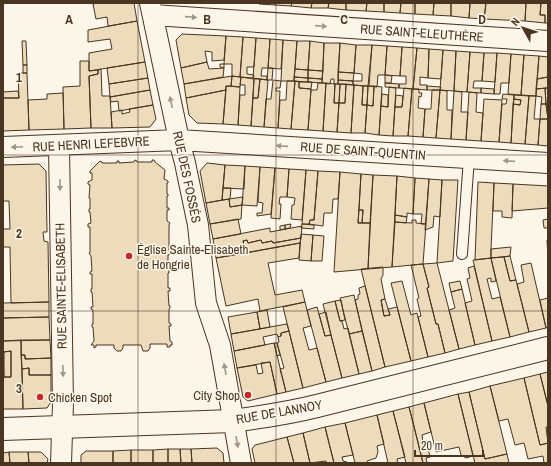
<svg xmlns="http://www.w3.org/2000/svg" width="551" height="466" font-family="'Archivo Narrow',sans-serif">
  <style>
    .building { fill: #ecdcbc; stroke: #4a3520 }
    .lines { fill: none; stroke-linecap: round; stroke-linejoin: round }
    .service-casing { stroke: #4a3520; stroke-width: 12 }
    .minor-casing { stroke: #4a3520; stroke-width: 22 }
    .secondary-casing { stroke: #4a3520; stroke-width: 24 }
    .service { stroke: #fbf6e9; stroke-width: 10 }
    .minor { stroke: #fbf6e9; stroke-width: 20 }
    .secondary { stroke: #fbf6e9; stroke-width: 22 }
    .oneway { fill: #a29684 }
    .grid { fill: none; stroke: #4a3520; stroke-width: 1; stroke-opacity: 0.55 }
    .poi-dot { fill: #c62828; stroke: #fbf6e9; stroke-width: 1.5 }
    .labels { text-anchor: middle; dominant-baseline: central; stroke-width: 3; stroke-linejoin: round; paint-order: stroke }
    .street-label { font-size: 13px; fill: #4a3520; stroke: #fbf6e9 }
    .poi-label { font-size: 13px; fill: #4a3520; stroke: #fbf6e9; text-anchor: start }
    .grid-label { font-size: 13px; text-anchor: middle; font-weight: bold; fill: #4a3520; stroke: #fbf6e9; stroke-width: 3; stroke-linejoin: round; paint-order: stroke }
  </style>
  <rect width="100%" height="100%" fill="#fbf6e9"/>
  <path class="building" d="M98,3H134L137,21L108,26L107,17L96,19L93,4Z
    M259,3H275V5L259,4Z
    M275,3H292L291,6L275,5Z
    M292,3H312L311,8L291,6Z
    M312,3H329L328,8H311Z
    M329,3H346V10L328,8Z
    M346,3H367L366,11L346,10Z
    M367,3H384V12L366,11Z
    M384,3H401L400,13L384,12Z
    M401,3H415V14L400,13Z
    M415,3H434L433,15L415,14Z
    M434,3H451V16L433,15Z
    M451,3H470L469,18L451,16Z
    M470,3H486L484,19L469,18Z
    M486,3H526L525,21L484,19Z
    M526,3H541L540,15H545V23L525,21Z
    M541,3H548V23H545V15H540Z
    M137,21L145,62L89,71V53L112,49L110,39L88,42V30Z
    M182,34L226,36L224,60L212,61V52L205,51L207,62L181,68L176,40Z
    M226,36L243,37L240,77L232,76V64H224Z
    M243,37L256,38L254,67H247V74L254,75L253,78L240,77Z
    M256,38L270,39L268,68H262L261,76H267V80L253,78Z
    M270,39L283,40L281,69L268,68Z
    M283,40L297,41L294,81H281Z
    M22,41H26L27,65H23Z
    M297,41H310L308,70L295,69Z
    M310,41L324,43L323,71L308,70Z
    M324,43H340L338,84H334V79H331L330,84L322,83Z
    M340,43L356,45L354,73L338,72Z
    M356,45H372L368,86L353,85V81H362V74L354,73Z
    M372,45L387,46L385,75H378L377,87L369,86Z
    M387,46L402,47L400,76L385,75Z
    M402,47L417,48L413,89L399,88V84H406V76H400Z
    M417,48L429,49L428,78L420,77V85H427V90L413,89Z
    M429,49L443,50L441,79L428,78Z
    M443,50L456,51L454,91L440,90Z
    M456,51L470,52L467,92L454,91Z
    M470,52L484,53L482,81H474L473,88H481V93L467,92Z
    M484,53H497L495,82L482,81Z
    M497,53L511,54L509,83H501L500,94H494Z
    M511,54L524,55L521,95L508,94Z
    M524,55L539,56L536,96L521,95Z
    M539,56L548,57V77L537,79Z
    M80,61H89V71L98,70V74L89,76L91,128L64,129L63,87L80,86Z
    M145,62L148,78L109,84L107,68Z
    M207,62L209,69L224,68L223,77L184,84L181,68Z
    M220,64H224V68L220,67Z
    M23,65H27V73H23Z
    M268,68H273L272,80H267Z
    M101,69L102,96H110L112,128H91L89,76L98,74V70Z
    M295,69L308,70V78L294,77Z
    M308,70L323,71L322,79L308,78Z
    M338,72L354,73L353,81L338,80Z
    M18,73H27L29,130L3,131V98H19Z
    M385,75L392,76L391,83H385Z
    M232,76L231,86H226V90L186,98L184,84Z
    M232,76L241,77L240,87L231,86Z
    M241,77L254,79L251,126L238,125L240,95H245V85H240Z
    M294,77L308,78V82L294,81Z
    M548,77V88L536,89L537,79Z
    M148,78L150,90L110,97L109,84Z
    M308,78L322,79V83L308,82Z
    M254,79H260L258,98H253Z
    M260,79L268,80L264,127L251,126L253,98H258Z
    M273,80L281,81L280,88H276V91H280L278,128L264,127L266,99H271Z
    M338,80L353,81V85L338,84Z
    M287,81H295L291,129L278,128L280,100H286Z
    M295,81L299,82V88L311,89L308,130L291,129Z
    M299,82H312L311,89L299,88Z
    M318,83H326L323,131L308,130L311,90H317Z
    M326,83L335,84L334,103H339L337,132L323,131Z
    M385,83L399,84V88L385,87Z
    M335,84H340L339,103H334Z
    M340,84H346L345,103H339Z
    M346,84L354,85L351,133L337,132L339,103H345Z
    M354,85L363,86L362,105H367L365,133H351Z
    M226,86L240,87L238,125L223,124Z
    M363,86H368L367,105H362Z
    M368,86H374L373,106L367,105Z
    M374,86L382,87L379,135L365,133L367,105L373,106Z
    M427,86L441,87L440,90H427Z
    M389,87L396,88L393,136L379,135L381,106L388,107Z
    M404,88L412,89L408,136H393L395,107H402Z
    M481,88L494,89V94L481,93Z
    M545,88H548V104H546Z
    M545,88L546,104H541L542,97L536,96V89Z
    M412,89H419V93H422L421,97L419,96L418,108L425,109L423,137L408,136Z
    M150,90L153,105L119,111L118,101L111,102L110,97Z
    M226,90L223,124L197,123L189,115L186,98Z
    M432,90H440L436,138L423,137L425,109H431Z
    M440,90L447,91V110H452L451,139L436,138Z
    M18,91L19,98H3V92Z
    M454,91L462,92L461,112H468L466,140L451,139Z
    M469,92L477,93L476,112L483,113L481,141L466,140Z
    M63,93L64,129L29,130L28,100L47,99V94Z
    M382,94L388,95V107L381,106Z
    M503,94L514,95L511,143L499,142L502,104H506L507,99H502Z
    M396,95L403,96L402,107H395Z
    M514,95L529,96L525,144L511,143L513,104L520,105L521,100L514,99Z
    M529,96H536L534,119H540L538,145L525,144Z
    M484,99L502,100L499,142L481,141Z
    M514,99L521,100L520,105L513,104Z
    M541,104H546L548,119H540Z
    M546,104H548V119Z
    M153,105L156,119L150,127L112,128L111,112L122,110V114L130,112L129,109Z
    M540,119H548V146L538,145Z
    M135,160L137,161V162H152V160H154L155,162L165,170L164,179L168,181V183H167V194H168V196H167V208H169V210H167V221L170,223L169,225V251H171L169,255H168V270L169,271V273H168V288H170V291H168L169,306H170V308L169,309V323L171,324V326H169L170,341L172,342V345H170V347H167V344H150V348L148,351H143L141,345H123V348L121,351H117L114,348V345H96V347L94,348V345H91L94,341L93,327H92V324H93V310L91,309V307H93L92,292H91V289H92V274H90V272L92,271L91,256L89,253H90V227H88V224L91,223L90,212H89V209H90V198H89L90,185L88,184V182L92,180V173H90V171L100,161L102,162V163H117V161H119V163L134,162Z
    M207,163L225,165L222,200L206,203L200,171Z
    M39,164L46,171L47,232H43L44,241L48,242L49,302L11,303L10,247H3V229H10L9,201H3V165Z
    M225,165L245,166L244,189L223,188Z
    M245,166L260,167L257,206L242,205Z
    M260,167L275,168L271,214L257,216V213H262L263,203L258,202Z
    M275,168L289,169L287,197H280L279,204H281L280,219L271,218Z
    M289,169L306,170L302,220L291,219L292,205H294L295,198L287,197Z
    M306,170L318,171L314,220H310L309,224H302Z
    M318,171L340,172L338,199H333L332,213H324L323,226L309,224L310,220H314Z
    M340,172L361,174L358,223H370L368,269L334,272Z
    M361,174L373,175L370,223H362L363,210H359Z
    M373,175L397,176L392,267L368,269Z
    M397,176L415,178L413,214L407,213V217L395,215Z
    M415,178L429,179L426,224H421L422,214H413Z
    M429,179L442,180L440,217L434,216L433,227L425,230Z
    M442,180H458L453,261L437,263Z
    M478,182L494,183L491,249V258L475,260Z
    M494,183L513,184L512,218L502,217V211H493Z
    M513,184L548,186V208L512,211Z
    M223,188H231L230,199L222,200Z
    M243,197L242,205L230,207L229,199Z
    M229,199L230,207L242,205L241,219L210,224L206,203Z
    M359,210H363L362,223H358Z
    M395,215L407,217L406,223L395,222Z
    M238,219L241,234L213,239L210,224Z
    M548,219V228H544L543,220Z
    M412,220H416V223L426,224L423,264L392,267L395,222L412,223Z
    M291,224L290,228L285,229V225Z
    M302,224L314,225V229L301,228Z
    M285,225V229L280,230V226Z
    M302,226L301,238L273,243L272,241L262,243L261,240L248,243L247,240L243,241L246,253L216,258L213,239L270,228V232Z
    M301,234L313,235L311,261L299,260Z
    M313,235L324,236L322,261H311Z
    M301,238L300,243L246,253L243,241L247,240L248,243L261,240L262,243L272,241L273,243Z
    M547,240H548V260Z
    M300,243L299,258L268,263L275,295L302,290L305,302L260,311L258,299L226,306L216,258Z
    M511,247L510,256L491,258V249Z
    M510,256L516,280L510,281L504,257Z
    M504,257L510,281L516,280L529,332L510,337L491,258Z
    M491,258L496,281L491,282V278L487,279L492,299L500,297L510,337L492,341L473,260Z
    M437,263L459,349L445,353L438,324H436L427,288L429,287L423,264Z
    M531,263L546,328L529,332L517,284L524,282L521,265Z
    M423,264L429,287L427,288L436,324H438L445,353L428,357L418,317L421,316L417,299L419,298L411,265Z
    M474,266L492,341L475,345L465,303L472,301L467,279L470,278L468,268Z
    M383,267V275L381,279L385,299L381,300L384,316L390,315L388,309L397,307L411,361L385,367L361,269Z
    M402,281L411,315L417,313L428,357L411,361L391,283Z
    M460,281L462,289L451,292L449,283Z
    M365,286L385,367L372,371L355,300L358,299V295L360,294L359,288Z
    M462,289L475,345L459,349L449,310L455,308L451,292Z
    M354,295L362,331L349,334L340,298Z
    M548,298V327L546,328L540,300Z
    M385,299L390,315L384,316L381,300Z
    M341,300L345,320L340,321L335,301Z
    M335,301L340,321H342L344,329L348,328L359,374L342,378L323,304Z
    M49,302V317L3,318V303Z
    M305,302L311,326L303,328L309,350L317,348L326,382L303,388L283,307Z
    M317,307L325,336L331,335L342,378L326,382L307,310Z
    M267,310L270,327L260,329L257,312Z
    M257,312L260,329L231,334L228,317Z
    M326,312L331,335L325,336L319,314Z
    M49,317L50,340L3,341V318Z
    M287,324L289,331L281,333V336L278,337L277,334L263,337L265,345L234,351L231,334Z
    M289,331L303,388L286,392L280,369L284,368L277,343L279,342L278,337L281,336V333Z
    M362,331L372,371L359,374L349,334Z
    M21,340L23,409H3V359L4,377H11V351L3,352V341Z
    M21,340H50L51,358L25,359V355H21Z
    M274,343L286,392L277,394L270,362L237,368L234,351Z
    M274,343H277L280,355L277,356Z
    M11,351V377H4V352Z
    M21,355H25V359L51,358V375H29V368L22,369Z
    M270,362L277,394L248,401L243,397L237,368L256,365L258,374L263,373L261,363Z
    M29,368V375H51V402L47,408L23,409L22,369Z
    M548,372V406L540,374Z
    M540,374L548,406V427H546L548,443L540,445L524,378Z
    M524,378L540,445L548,443V463H544L543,456L528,459L524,443L515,445L508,419L499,421L490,386Z
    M490,386L507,454L485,459L469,392Z
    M469,392L485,459L507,454L509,463H475L458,394Z
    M458,394L473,456L466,458L461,455L459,447L436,452L424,403Z
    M424,403L431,432L422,435L423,443L427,444L430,457L426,458L427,463H423L409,407Z
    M409,407L414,426L423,463H406L393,411Z
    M393,411L405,457L397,459L398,463H388L377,415Z
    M377,415L384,444L377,446L378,452L376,458L367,461L368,463H355L345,423Z
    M345,423L353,455L342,457L343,461L347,462L348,463H334L325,427Z
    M325,427L334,463H326V461L310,463L303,433Z
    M303,433L310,463H294L287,437Z
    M287,437L294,463H255L252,449L255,445Z
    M217,448L223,453L224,463H192L191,449Z
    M168,449V463H153V450Z
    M168,449H180L181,463H168Z
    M180,449H191L192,463H181Z
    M131,450V463H113V451Z
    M131,450H153V463H131Z
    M86,451H113V463H81V455Z
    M9,452H28L29,463H10Z
    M9,452L10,463H3V453Z
    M28,452H41L48,459L47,463H29Z"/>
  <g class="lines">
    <defs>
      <path id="service" d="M462,254L469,158"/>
      <path id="minor" d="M150,3L179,140L185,163L198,225L206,303L220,345L241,463
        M153,15L548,41
        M59,146L63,403L61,463
        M3,147L179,140L548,163"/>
      <path id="secondary" d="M3,429L233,421C262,417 289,413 317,406L548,348"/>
    </defs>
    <use href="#service" class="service-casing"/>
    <use href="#minor" class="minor-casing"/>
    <use href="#secondary" class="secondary-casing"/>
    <use href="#service" class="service"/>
    <use href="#minor" class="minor"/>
    <use href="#secondary" class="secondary"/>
  </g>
  <defs><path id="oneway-solid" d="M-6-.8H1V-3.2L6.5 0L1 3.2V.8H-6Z"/></defs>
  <g class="oneway">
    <use href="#oneway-solid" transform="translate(191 17) rotate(4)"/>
    <use href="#oneway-solid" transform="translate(321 26) rotate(4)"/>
    <use href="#oneway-solid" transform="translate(171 102) rotate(-102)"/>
    <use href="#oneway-solid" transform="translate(282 146) rotate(-176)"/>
    <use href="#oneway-solid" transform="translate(17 147) rotate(178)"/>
    <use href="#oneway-solid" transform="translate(509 161) rotate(-176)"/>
    <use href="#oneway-solid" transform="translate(60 185) rotate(89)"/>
    <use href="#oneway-solid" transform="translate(225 369) rotate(-100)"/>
    <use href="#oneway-solid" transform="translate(63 371) rotate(89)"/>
    <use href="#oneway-solid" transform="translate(237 442) rotate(80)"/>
  </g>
  <path class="grid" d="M138,3V463M276,3V463M413,3V463M3,155H548M3,311H548"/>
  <g class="poi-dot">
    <circle cx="129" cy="256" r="4"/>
    <circle cx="248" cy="395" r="4"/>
    <circle cx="40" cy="397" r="4"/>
  </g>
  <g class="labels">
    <g class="street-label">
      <text transform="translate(422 33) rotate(4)">RUE SAINT-ELEUTHÈRE</text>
      <text transform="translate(91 144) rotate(-3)">RUE HENRI LEFEBVRE</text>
      <text transform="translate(363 151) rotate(4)">RUE DE SAINT-QUENTIN</text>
      <text transform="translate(187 177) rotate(78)">RUE DES FOSSÉS</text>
      <text transform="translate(61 286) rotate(-91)">RUE SAINTE-ELISABETH</text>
      <text transform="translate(279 412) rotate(-10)">RUE DE LANNOY</text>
    </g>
    <g class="poi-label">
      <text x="137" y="249">Église Sainte-Elisabeth<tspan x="137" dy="15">de Hongrie</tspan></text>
      <text x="240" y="395" text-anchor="end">City Shop</text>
      <text x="48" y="397">Chicken Spot</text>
    </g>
  </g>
  <g class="grid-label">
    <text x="69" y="24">A</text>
    <text x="207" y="24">B</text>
    <text x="344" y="24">C</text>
    <text x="482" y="24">D</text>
    <text x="19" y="82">1</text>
    <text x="19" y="238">2</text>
    <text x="19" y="393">3</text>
  </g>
  <rect width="551" height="466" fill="none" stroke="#4a3520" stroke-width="8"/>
  <g transform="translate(523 28) rotate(309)" stroke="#fbf6e9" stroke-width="3" paint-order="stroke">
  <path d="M0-3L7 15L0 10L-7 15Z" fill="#4a3520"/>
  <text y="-6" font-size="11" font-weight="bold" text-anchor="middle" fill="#4a3520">N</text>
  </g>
  <path d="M415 450v6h68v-6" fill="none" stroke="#4a3520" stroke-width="2"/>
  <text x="421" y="450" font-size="12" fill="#4a3520" stroke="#fbf6e9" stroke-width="3" paint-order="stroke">20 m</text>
</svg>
